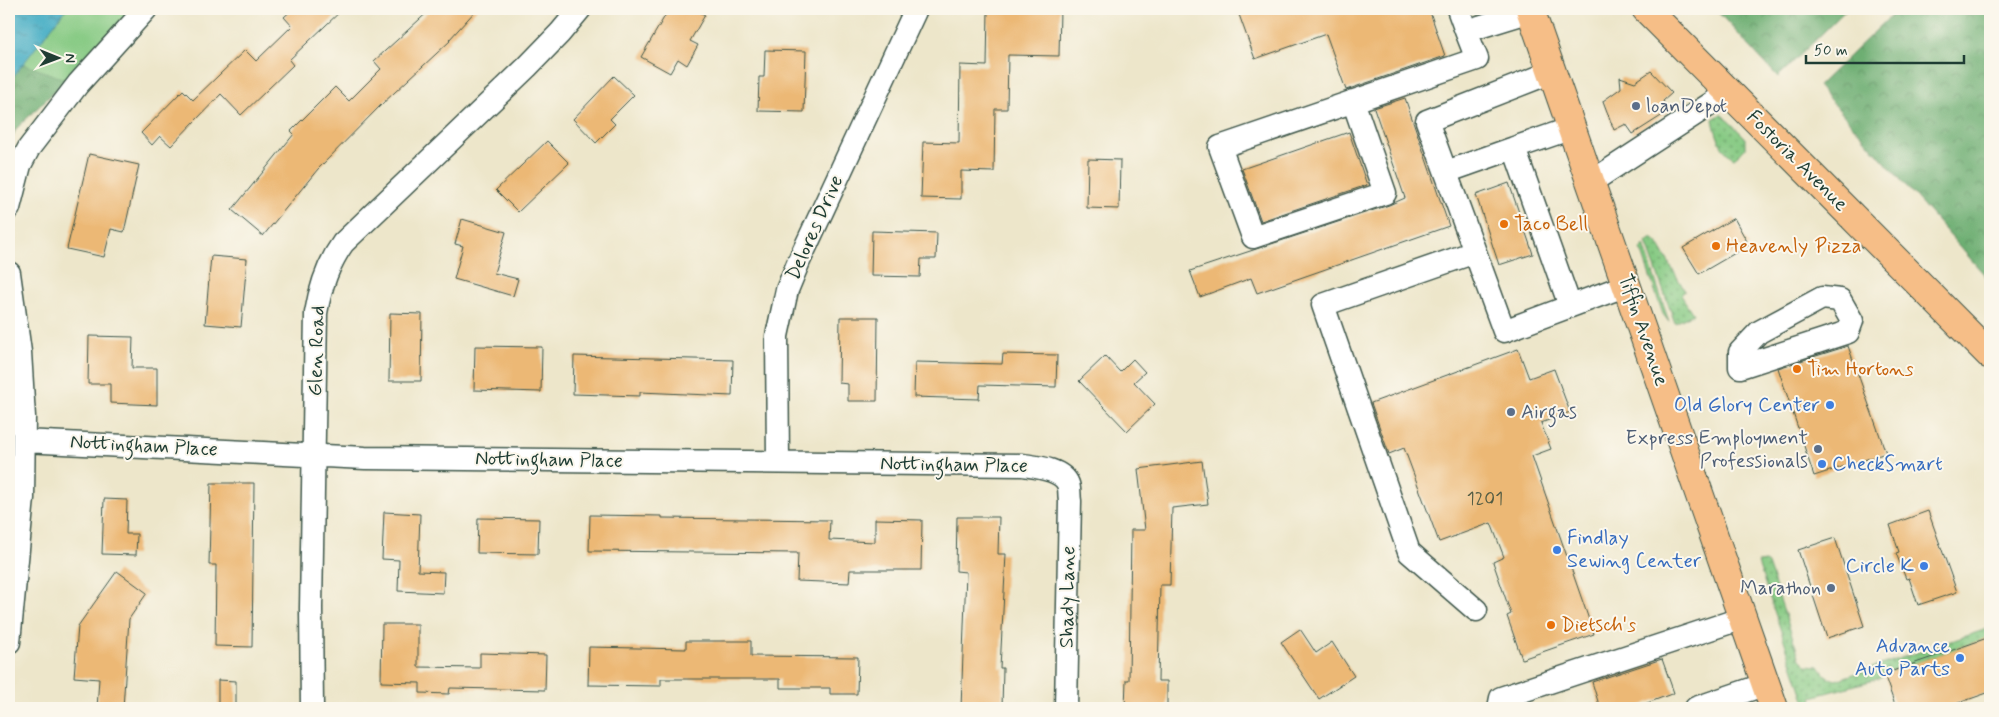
<svg xmlns="http://www.w3.org/2000/svg" width="1999" height="717" font-family="Mynerve,sans-serif">
  <style>
    .grass { fill: url(#grass-dots); stroke: #53845c }
    .forest { fill: url(#forest-crowns); stroke: #467653 }
    .park { fill: #87ca84; stroke: #53845c }
    .water { fill: url(#water-ripples); stroke: #32757c }
    .building { fill: #ecb875 }
    .lines { fill: none; stroke-linecap: round; stroke-linejoin: round }
    .minor-casing { stroke: #3e564a; stroke-width: 25 }
    .major-casing { stroke: #3e564a; stroke-width: 30 }
    .highway-casing { stroke: #3e564a; stroke-width: 30 }
    .minor { stroke: #fff; stroke-width: 22 }
    .major { stroke: #f6be87; stroke-width: 28 }
    .highway { stroke: #f6be87; stroke-width: 28 }
    .service-dot { fill: #5c6f8a; stroke: #fbf7ec; stroke-width: 2 }
    .food-dot { fill: #e8710a; stroke: #fbf7ec; stroke-width: 2 }
    .shop-dot { fill: #3f7fe0; stroke: #fbf7ec; stroke-width: 2 }
    .labels { text-anchor: middle; dominant-baseline: central; stroke-width: 4; stroke-linejoin: round; paint-order: stroke }
    .number-label { font-size: 18px; fill: #525c44 }
    .service-label { font-size: 20px; fill: #4e5e75; stroke: #fbf7ec; text-anchor: start }
    .street-label { font-size: 20px; fill: #1f3d34; stroke: #fbf7ec }
    .food-label { font-size: 20px; fill: #c56008; stroke: #fbf7ec; text-anchor: start }
    .shop-label { font-size: 20px; fill: #366cbe; stroke: #fbf7ec; text-anchor: end }
  </style>
  <defs>
    <pattern id="grass-dots" width="8" height="8" patternUnits="userSpaceOnUse" patternTransform="scale(1.25)"><rect width="8" height="8" fill="#87ca84"/><path d="M2 2h.1M6 6h.1" fill="none" stroke="#6ea56d" stroke-width="1.8" stroke-linecap="round"/></pattern>
    <pattern id="forest-crowns" width="20" height="18" patternUnits="userSpaceOnUse" patternTransform="scale(1.25)"><rect width="20" height="18" fill="#6dae72"/><path d="M2 6a3 3 0 1 1 6 0M12 15a3 3 0 1 1 6 0" fill="none" stroke="#598f5e"/></pattern>
    <pattern id="water-ripples" width="26" height="14" patternUnits="userSpaceOnUse" patternTransform="scale(1.25)"><rect width="26" height="14" fill="#45adc5"/><path d="M2 4q2-2 4 0t4 0M15 11q2-2 4 0t4 0" fill="none" stroke="#398ea1"/></pattern>
  </defs>
  <rect width="100%" height="100%" fill="#fbf7ec"/>
  <filter id="ink" filterUnits="userSpaceOnUse"><feTurbulence type="fractalNoise" baseFrequency=".02" numOctaves="2"/><feDisplacementMap in="SourceGraphic" scale="10" xChannelSelector="R" yChannelSelector="G"/><feConvolveMatrix kernelMatrix="1 2 1 2 8 2 1 2 1" color-interpolation-filters="sRGB"/></filter>
  <filter id="wash" filterUnits="userSpaceOnUse"><feTurbulence type="fractalNoise" baseFrequency=".0096" numOctaves="4" result="noise"/><feDisplacementMap in="SourceGraphic" scale="20" xChannelSelector="R" yChannelSelector="G"/><feGaussianBlur stdDeviation="1.12" result="paint"/><feColorMatrix in="noise" values="0 0 0 0 0 0 0 0 0 0 0 0 0 0 0 0 0 1.4 0 .05"/><feComposite in="paint" operator="in"/></filter>
  <g filter="url(#wash)">
    <rect width="100%" height="100%" fill="#ede6ca"/>
    <path class="grass" d="M1721,114L1745,137V149L1734,158C1721,152 1715,132 1713,119Z
      M1652,238L1657,242L1685,291L1681,295L1693,314L1675,323L1646,242Z
      M1644,245L1669,322L1663,314L1641,250Z
      M1765,562L1768,564L1800,659L1806,665L1819,666C1824,674 1827,678 1836,680L1990,628V642L1988,638L1884,674L1881,678L1812,697L1815,708H1807L1758,563Z"/>
    <path class="forest" d="M1715,9H1847L1778,77Z
      M1898,9H1990V281L1818,86Z
      M22,64L81,65L16,129L9,145V82Z"/>
    <path class="park" d="M9,9H146L78,84L23,64L9,82Z"/>
    <path class="water" d="M9,9H66L9,82Z"/>
    <g id="blocks">
      <path class="building" d="M293,9H343L289,60L293,65L241,115L221,94L171,146L160,136L152,145L141,133L183,90L193,100L245,50L256,61L292,26L284,17Z
        M431,9H477L449,40L450,41L381,105L318,169L263,236L232,210L294,134L291,131L335,87L349,101L381,69L374,61Z
        M669,9H694L705,15L690,41L698,45L687,65L678,59L670,73L641,57Z
        M988,9H1060L1059,56L1008,55L1007,109H995L994,172L961,171V199L921,198L923,142L959,143L960,65L987,66Z
        M1237,9H1429L1445,56L1346,90L1326,34L1255,59Z
        M765,50L806,51L804,112L758,111L759,77H764Z
        M1651,71L1672,93L1663,101L1669,111L1633,134L1626,124L1614,130L1603,101L1621,88L1620,77L1635,82Z
        M614,76L634,95L610,119L615,124L596,143L573,119Z
        M1405,98L1449,226L1257,293L1251,278L1200,297L1190,271L1389,205L1405,198L1374,108Z
        M1349,132L1367,185L1261,221L1242,169Z
        M547,141L569,163L518,212L496,190Z
        M89,154L139,165L124,232L111,229L104,257L67,249Z
        M1088,159L1120,160L1119,209L1087,208Z
        M1509,183L1533,254L1499,265L1476,195Z
        M1734,218L1749,245L1699,274L1683,248Z
        M462,219L506,232L494,273L518,279L513,296L454,279L463,246L455,244Z
        M872,231L937,233L936,259H921L920,277L871,276Z
        M211,256L247,259L241,327L205,324Z
        M390,313L422,314L421,381H389Z
        M840,317H878L877,401H848V384L839,383Z
        M89,336L133,337L132,368H157V405L110,403V384H88Z
        M475,346L542,347L541,392L474,390Z
        M1848,346L1886,453L1814,476L1778,368Z
        M1518,349L1529,378L1554,369L1570,412L1541,423L1551,449L1532,456L1594,634L1522,659L1507,616L1511,614L1493,562L1504,557L1491,523L1439,542L1404,448L1389,454L1371,403Z
        M1003,354L1057,355L1056,387L980,385L979,399L914,397L915,362L1002,364Z
        M574,356L733,360L732,396L640,392V396L573,394Z
        M1105,356L1120,372L1133,359L1145,372L1134,382L1155,404L1127,431L1079,381Z
        M1202,461L1208,504L1172,508L1170,585H1160L1158,681H1167V708H1125L1126,680H1129L1131,530H1145L1138,469Z
        M211,483H254L252,647L215,646L216,565H209Z
        M104,499L127,500L126,534H137L136,555L102,554Z
        M1928,511L1957,592L1918,605L1909,578L1906,579L1896,553L1899,552L1890,525Z
        M384,512L420,514L418,571L444,572L443,593L398,591L399,560L382,559Z
        M590,515L662,516V518L830,520L829,540L875,542V519L922,520L921,570H850L849,583L797,581L798,553L589,551Z
        M957,517H999L998,554H1006L1000,668H1003L1002,708H961L966,572L956,571Z
        M478,518L539,519L538,554L477,553Z
        M1835,538L1864,626L1827,638L1798,550Z
        M117,571L147,593L129,619L123,708H97L99,679L74,677L78,626Z
        M382,624H418V667L480,668V653L546,655L545,690L450,688L449,694L420,693V683L381,682Z
        M1300,629L1316,653L1332,642L1354,676L1319,699L1281,642Z
        M1990,637V692L1944,708H1896L1884,674Z
        M686,641H751V656L858,657L857,694H830V688H780V679H661V686L588,685L589,647L686,649Z
        M1662,659L1674,693L1634,708H1600L1592,682Z
        M218,680L236,681V708H218Z"/>
    </g>
  </g>
  <g filter="url(#ink)">
    <use href="#blocks" fill-opacity="0" stroke="#3e564a" stroke-width="1"/>
    <g class="lines">
      <defs>
        <path id="minor" d="M1458,9L1466,31L1531,11
          M1552,72L1427,121L1504,331L1627,285
          M1353,101L1385,193L1253,237L1220,147L1477,59L1466,31
          M1514,148L1572,128
          M1446,172L1514,148L1570,306
          M1591,182L1729,92
          M9,208L20,165L29,148L78,84L146,9
          M1475,252L1323,305L1409,552L1476,610
          M9,273L20,352L24,417L23,498L9,642
          M1822,298L1840,300L1852,321L1848,332L1740,367V352L1759,332Z
          M24,441L365,458L1023,465C1037,467 1062,469 1068,484C1070,489 1069,496 1070,501L1066,708
          M778,462L777,336L787,290L799,261L916,9
          M312,708L311,608L316,313C320,289 328,264 343,243L527,67L560,33L580,9
          M1499,708L1501,698L1743,618
          M1696,708L1766,684"/>
        <path id="major" d="M1646,9L1990,355"/>
        <path id="highway" d="M1530,9L1774,708"/>
      </defs>
      <use href="#minor" class="minor-casing"/>
      <use href="#major" class="major-casing"/>
      <use href="#highway" class="highway-casing"/>
      <use href="#minor" class="minor"/>
      <use href="#major" class="major"/>
      <use href="#highway" class="highway"/>
    </g>
  </g>
  <g class="service-dot">
    <circle cx="1636" cy="106" r="5"/>
    <circle cx="1511" cy="412" r="5"/>
    <circle cx="1818" cy="449" r="5"/>
    <circle cx="1831" cy="588" r="5"/>
  </g>
  <g class="food-dot">
    <circle cx="1504" cy="224" r="5"/>
    <circle cx="1716" cy="246" r="5"/>
    <circle cx="1797" cy="369" r="5"/>
    <circle cx="1551" cy="625" r="5"/>
  </g>
  <g class="shop-dot">
    <circle cx="1830" cy="405" r="5"/>
    <circle cx="1822" cy="464" r="5"/>
    <circle cx="1557" cy="550" r="5"/>
    <circle cx="1924" cy="566" r="5"/>
    <circle cx="1960" cy="658" r="5"/>
  </g>
  <g class="labels">
    <g class="number-label">
      <text x="1485" y="499">1201</text>
    </g>
    <g class="service-label">
      <text x="1646" y="106">loanDepot</text>
      <text x="1521" y="412">Airgas</text>
      <text x="1808" y="438" text-anchor="end">Express Employment<tspan x="1808" dy="23">Professionals</tspan></text>
      <text x="1821" y="588" text-anchor="end">Marathon</text>
    </g>
    <g class="street-label">
      <text transform="translate(1797 161) rotate(45)">Fostoria Avenue</text>
      <text transform="translate(815 228) rotate(-66)">Delores Drive</text>
      <text transform="translate(1643 330) rotate(71)">Tiffin Avenue</text>
      <text transform="translate(317 351) rotate(-88)">Glen Road</text>
      <text transform="translate(144 446) rotate(3)">Nottingham Place</text>
      <text transform="translate(549 460) rotate(1)">Nottingham Place</text>
      <text transform="translate(954 465) rotate(1)">Nottingham Place</text>
      <text transform="translate(1068 597) rotate(-89)">Shady Lane</text>
    </g>
    <g class="food-label">
      <text x="1514" y="224">Taco Bell</text>
      <text x="1726" y="246">Heavenly Pizza</text>
      <text x="1807" y="369">Tim Hortons</text>
      <text x="1561" y="625">Dietsch's</text>
    </g>
    <g class="shop-label">
      <text x="1820" y="405">Old Glory Center</text>
      <text x="1832" y="464" text-anchor="start">CheckSmart</text>
      <text x="1567" y="538" text-anchor="start">Findlay<tspan x="1567" dy="23">Sewing Center</tspan></text>
      <text x="1914" y="566">Circle K</text>
      <text x="1950" y="646">Advance<tspan x="1950" dy="23">Auto Parts</tspan></text>
    </g>
  </g>
  <rect width="1999" height="717" fill="none" stroke="#fbf7ec" stroke-width="30"/>
  <g transform="translate(58 58) rotate(91)" stroke="#fbf7ec" stroke-width="4" paint-order="stroke">
  <path d="M0-4L9 19L0 12L-9 19Z" fill="#1f3d34"/>
  <text y="-8" font-size="14" font-weight="bold" text-anchor="middle" fill="#1f3d34">N</text>
  </g>
  <path d="M1806 55v8h158v-8" fill="none" stroke="#1f3d34" stroke-width="2.5"/>
  <text x="1814" y="55" font-size="15" fill="#1f3d34" stroke="#fbf7ec" stroke-width="4" paint-order="stroke">50 m</text>
</svg>
